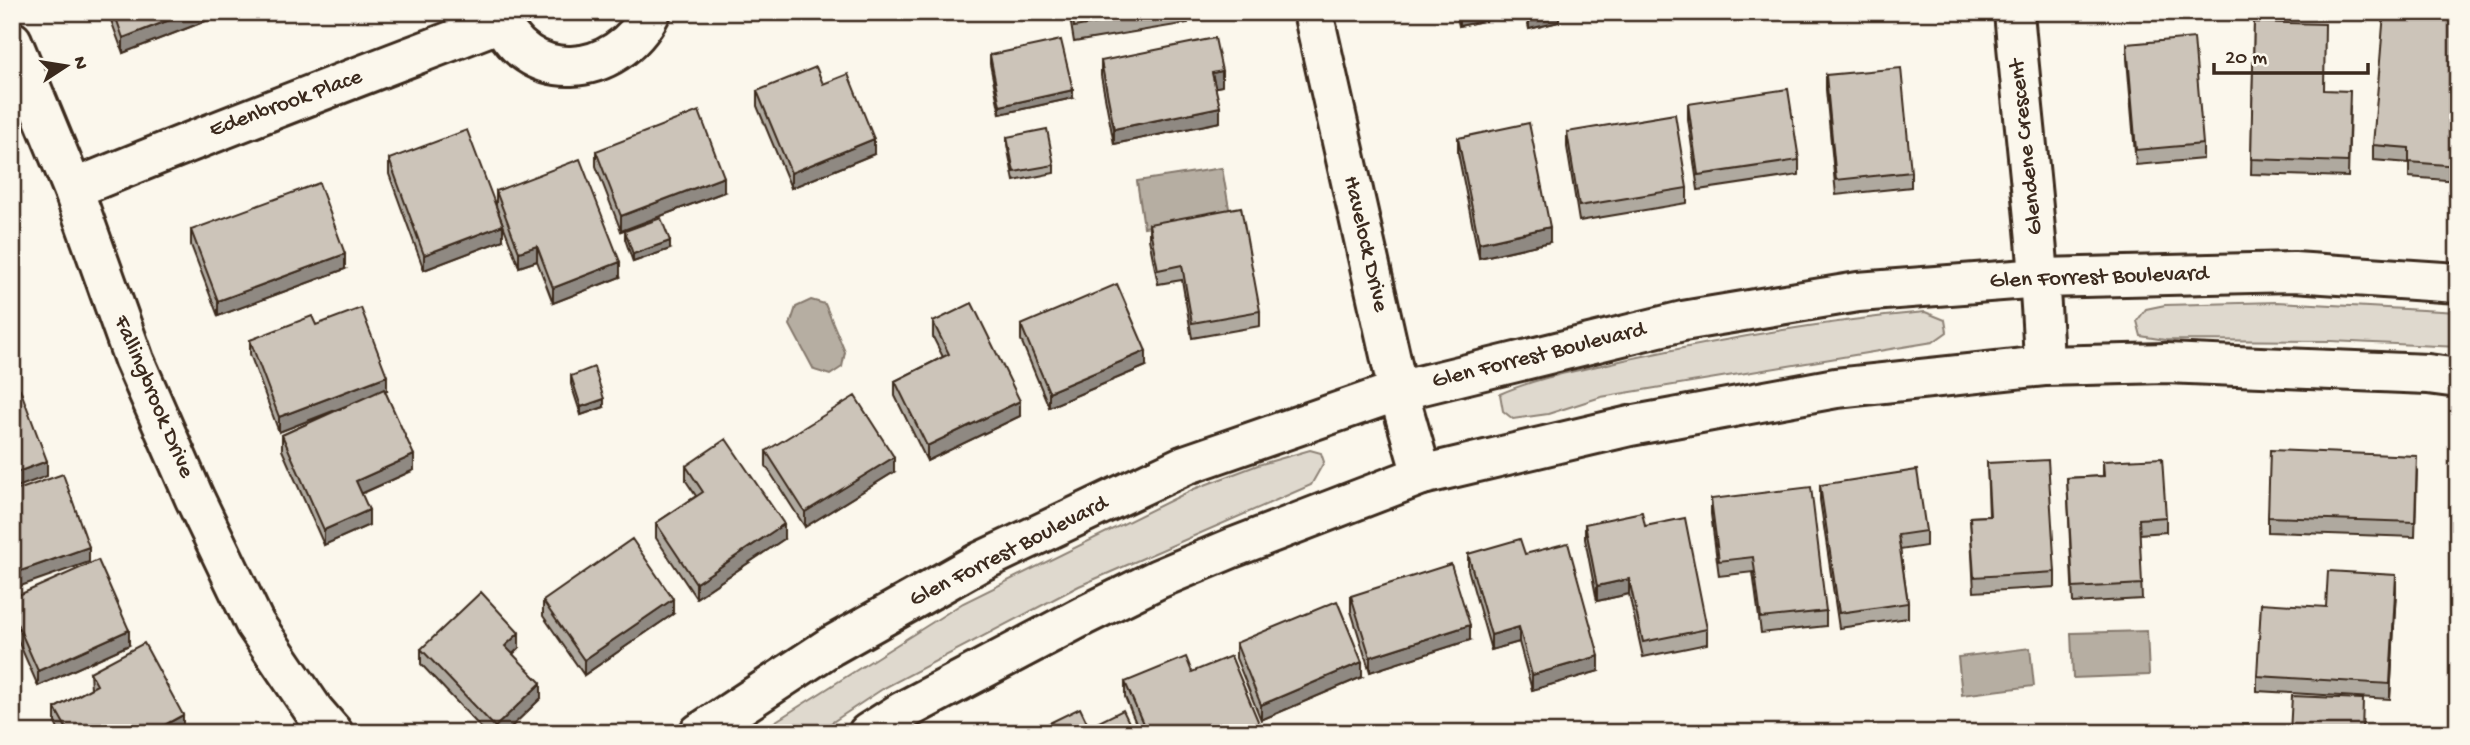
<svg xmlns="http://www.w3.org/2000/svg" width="2470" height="745" font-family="'Gochi Hand',sans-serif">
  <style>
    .green { fill: #dfd9ce; stroke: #8d8276; stroke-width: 2 }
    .water { fill: #b6aea2; stroke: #85796d; stroke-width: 2 }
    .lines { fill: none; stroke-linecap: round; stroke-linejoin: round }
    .minor-casing { stroke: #3b2a1e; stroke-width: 44 }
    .tertiary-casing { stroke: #3b2a1e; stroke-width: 44 }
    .minor { stroke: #fbf7ec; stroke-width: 38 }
    .tertiary { stroke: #fbf7ec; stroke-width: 38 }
    .wall { fill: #afa99f; stroke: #3b2a1e; stroke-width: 2 }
    .shaded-wall { fill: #8f8982; stroke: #3b2a1e; stroke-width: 2 }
    .building { fill: #ccc4b9; stroke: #3b2a1e; stroke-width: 2 }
    .labels { text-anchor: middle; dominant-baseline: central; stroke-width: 7; stroke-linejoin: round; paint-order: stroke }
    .street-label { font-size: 23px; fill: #3b2a1e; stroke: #fbf7ec }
  </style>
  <rect width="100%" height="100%" fill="#fbf7ec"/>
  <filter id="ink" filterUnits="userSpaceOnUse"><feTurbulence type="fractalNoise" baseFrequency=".0143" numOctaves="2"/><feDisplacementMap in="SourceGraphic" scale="14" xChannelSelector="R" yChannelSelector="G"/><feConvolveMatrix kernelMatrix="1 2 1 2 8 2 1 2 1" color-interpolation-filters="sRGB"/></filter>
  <g filter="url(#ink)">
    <path class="green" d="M2277,302L2458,312V347L2331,341L2165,340L2141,336L2137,321L2146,309L2165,305Z
      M1925,312L1945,320L1947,332L1933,342L1601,397L1548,414L1513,419L1503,411L1500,394C1540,376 1587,369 1629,359C1727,338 1825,321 1925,312Z
      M1310,450L1321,453L1324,462L1311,485L1079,586L884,688L816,733H757L963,603L1194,489L1258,465Z"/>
    <path class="water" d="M1222,168L1230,214L1144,227L1137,181Z
      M811,300L825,304L845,352L842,367L830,375L814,370L790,325L796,307Z
      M2147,631L2149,675L2073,678L2071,633Z
      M2030,648L2034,686L1962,695L1958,657Z"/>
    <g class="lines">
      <defs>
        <path id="minor" d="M497,12C524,88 617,80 651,12
          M1313,12L1398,391L1422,475
          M2014,12C2024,130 2040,248 2044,366
          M12,41L73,189L134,360L194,497L255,624L314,711L333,733
          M73,189C214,131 358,77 501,22"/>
        <path id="tertiary" d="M699,733L831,646L980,562L1185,465L1398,391L1683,321L1858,292L2041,278L2294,272L2458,283
          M868,733L901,712L1083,616L1158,579L1232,548L1422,475L1630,426L1836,388L2044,366L2166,363L2428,374L2458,378"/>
      </defs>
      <use href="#minor" class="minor-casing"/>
      <use href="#tertiary" class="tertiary-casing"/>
      <use href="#minor" class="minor"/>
      <use href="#tertiary" class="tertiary"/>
    </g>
    <path class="wall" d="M108,12H229L123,53Z
      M1069,12H1188V23L1074,42Z
      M1456,12H1508V16L1459,26Z
      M1525,12H1558L1559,22L1529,29Z
      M2458,19V63L2456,89H2458V181L2409,177V163L2373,160V145Z
      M2254,22L2324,90L2350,106L2348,177L2251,174Z
      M2127,44L2203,144V159L2136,165L2127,59Z
      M990,55L1073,98L1000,114L990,64Z
      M1101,61L1222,86L1215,87L1220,122L1114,144L1101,76Z
      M1826,75L1911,172V187L1836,195L1826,90Z
      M823,84L874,154L791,188L757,106V91Z
      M1688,104L1799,160V175L1698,190L1688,119Z
      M1567,132L1687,188V203L1579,221L1567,147Z
      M1007,137L1054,165V173L1014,181L1007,145Z
      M1458,138L1550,242L1479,258L1458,153Z
      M596,151L724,192L621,231L596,166Z
      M389,159L503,240L424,270L389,174Z
      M496,191L620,277L553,303L537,261L519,267L496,206Z
      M1149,224L1260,311V326L1192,338L1182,280L1158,284L1149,239Z
      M191,230L345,269L218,316L191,245Z
      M625,231L670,249L633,262L625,239Z
      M933,322L1020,416L927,461L895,396V381L943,357L933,337Z
      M316,325L387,390L385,391L414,470L361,494L369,525L324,545L282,450V435L354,403L279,432L250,354V340Z
      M1021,325L1146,366L1049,407L1021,340Z
      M571,376L604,407L581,415L571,384Z
      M766,451L894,472L805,527L766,466Z
      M2103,461L2166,517V532L2139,534L2142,599L2073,603L2067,478L2103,476Z
      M1987,463L2055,572V587L1974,592L1970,517L1989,516Z
      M686,466L784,539L696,598L656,538V523L696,496L686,481Z
      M2417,471L2415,537L2268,532V517Z
      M1820,485L1926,531V546L1900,550L1908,603V618L1839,628L1820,500Z
      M1711,499L1826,611V626L1761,633L1753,572L1719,576L1711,514Z
      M1585,524L1645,526L1707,629V644L1643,657L1629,594L1597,601L1585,539Z
      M1468,554H1525L1599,671L1532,690L1519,642L1491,650L1468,569Z
      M2396,590L2390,699L2257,691V676L2326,607Z
      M1351,596L1470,640L1370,672L1351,611Z
      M12,598L129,645L38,686L12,627Z
      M543,601L673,614L584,675L543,616Z
      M1236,643L1362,677L1261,720L1236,658Z
      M519,648L513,654L541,698L505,733H486L421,664V649Z
      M90,672L183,730L178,733H60L55,723V708L91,689Z
      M1125,682L1263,733H1140L1125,697Z"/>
    <path class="shaded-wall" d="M190,12H229L123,53V38Z
      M1459,12H1508V16L1459,26Z
      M1559,13V22L1529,29V20Z
      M2458,48V63L2455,104V89Z
      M1222,71V86L1212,88V73Z
      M1073,90V98L1000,114V106Z
      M1220,107V122L1114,144V129Z
      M874,139V154L791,188V173Z
      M724,177V192L621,231V216Z
      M503,225V240L424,270V255Z
      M1550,227V242L1479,258V243Z
      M670,241V249L633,262V254Z
      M537,246V261L519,267V252Z
      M345,254V269L218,316V301Z
      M620,262V277L553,303V288Z
      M1146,351V366L1049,407V392Z
      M17,370V385L12,387V372Z
      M387,376V390L279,432V417Z
      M604,399V407L581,415V407Z
      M1020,401V416L927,461V446Z
      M414,455V470L356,496V481Z
      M894,457V472L805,527V512Z
      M47,461V476L12,489V474Z
      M369,510V525L324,545V530Z
      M784,524V539L696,598V583Z
      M89,547V562L12,589V574Z
      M2396,575V590L2390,699V684Z
      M1629,579V594L1597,601V586Z
      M673,599V614L584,675V660Z
      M1470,625V640L1370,672V657Z
      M1519,627V642L1491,650V635Z
      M129,630V645L38,686V671Z
      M519,633V648L505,661V646Z
      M1599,656V671L1532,690V675Z
      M1362,662V677L1261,720V705Z
      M541,683V698L505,733H495V727Z
      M183,715V730L178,733H150Z"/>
    <path class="building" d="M114,12H190L123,38Z
      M1072,12H1162L1074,27Z
      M1527,12H1558L1559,13L1529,20Z
      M2384,13L2458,19V48L2455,89H2458V166L2409,162V148L2373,145Z
      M2254,22L2325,24L2324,90L2350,91L2348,162L2251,159Z
      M1215,38L1222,71L1212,73L1220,107L1114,129L1101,61Z
      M2194,38L2203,144L2136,150L2127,44Z
      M1061,40L1073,90L1000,106L990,55Z
      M816,67L823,84L848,74L874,139L791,173L757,91Z
      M1901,68L1911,172L1836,180L1826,75Z
      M1788,89L1799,160L1698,175L1688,104Z
      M699,111L724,177L621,216L596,151Z
      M1675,114L1687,188L1579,206L1567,132Z
      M1529,123L1550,227L1479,243L1458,138Z
      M1047,129L1054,165L1014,172L1007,137Z
      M467,130L503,225L424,255L389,159Z
      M580,159L620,262L553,288L537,246L519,252L496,191Z
      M319,183L345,254L218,301L191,230Z
      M1241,207L1260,311L1192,323L1182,265L1158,270L1149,224Z
      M661,218L670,241L633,254L625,231Z
      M1117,284L1146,351L1049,392L1021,325Z
      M972,303L1020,401L927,446L895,381L949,354L933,322Z
      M361,308L387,376L279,417L250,340L312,316L316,325Z
      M12,359L17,370L12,372Z
      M594,367L604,399L581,407L571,376Z
      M20,389L47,461L12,474V392Z
      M384,389L414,455L356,481L369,510L324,530L282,435Z
      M855,396L894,457L805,512L766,451Z
      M726,439L784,524L696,583L656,523L703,492L686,466Z
      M2270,450L2417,456L2415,522L2268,517Z
      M2162,458L2166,517L2139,519L2142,584L2073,588L2067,478L2104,476L2103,461Z
      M2048,460L2055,572L1974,577L1970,517L1990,516L1987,463Z
      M1917,470L1926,531L1898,535L1908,603L1839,613L1820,485Z
      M63,474L89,547L12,574V492Z
      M1811,487L1826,611L1761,618L1753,557L1719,561L1711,499Z
      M1642,512L1645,526L1685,518L1707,629L1643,642L1629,579L1597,586L1585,524Z
      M632,539L673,599L584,660L543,601Z
      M1520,539L1525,554L1568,543L1599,656L1532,675L1519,627L1491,635L1468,554Z
      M98,560L129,630L38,671L12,612V598Z
      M1451,564L1470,625L1370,657L1351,596Z
      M2328,571L2396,575L2390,684L2257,676L2261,603L2326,607Z
      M481,592L519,633L505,646L541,683L495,727L421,649Z
      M1337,601L1362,662L1261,705L1236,643Z
      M144,643L183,715L150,733H69L55,708L97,685L90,672Z
      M1231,656L1263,733H1184L1183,731L1178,733H1147L1125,682L1186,657L1192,672Z
      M2292,696L2363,699L2362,733H2290Z
      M1080,708L1089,727L1123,710L1134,733H1029Z"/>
  </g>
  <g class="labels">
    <g class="street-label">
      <text transform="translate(286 104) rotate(-20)">Edenbrook Place</text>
      <text transform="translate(2027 147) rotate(-96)">Glendene Crescent</text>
      <text transform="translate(1365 244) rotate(77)">Havelock Drive</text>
      <text transform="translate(2099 278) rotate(-2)">Glen Forrest Boulevard</text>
      <text transform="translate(1539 356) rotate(-14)">Glen Forrest Boulevard</text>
      <text transform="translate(153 397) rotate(67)">Fallingbrook Drive</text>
      <text transform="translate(1009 552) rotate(-27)">Glen Forrest Boulevard</text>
    </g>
  </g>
  <rect width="2470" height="745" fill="none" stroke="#fbf7ec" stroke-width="42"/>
  <rect x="21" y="21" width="2428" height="703" fill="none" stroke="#3b2a1e" stroke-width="2.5" filter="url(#ink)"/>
  <g transform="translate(66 66) rotate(78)" stroke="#fbf7ec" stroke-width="5" paint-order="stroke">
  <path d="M0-5L12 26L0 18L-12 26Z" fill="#3b2a1e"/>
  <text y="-10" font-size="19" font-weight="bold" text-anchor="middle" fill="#3b2a1e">N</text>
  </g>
  <path d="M2214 63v10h154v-10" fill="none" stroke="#3b2a1e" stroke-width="3.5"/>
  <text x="2225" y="63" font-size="21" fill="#3b2a1e" stroke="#fbf7ec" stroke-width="5" paint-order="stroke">20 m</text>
</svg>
